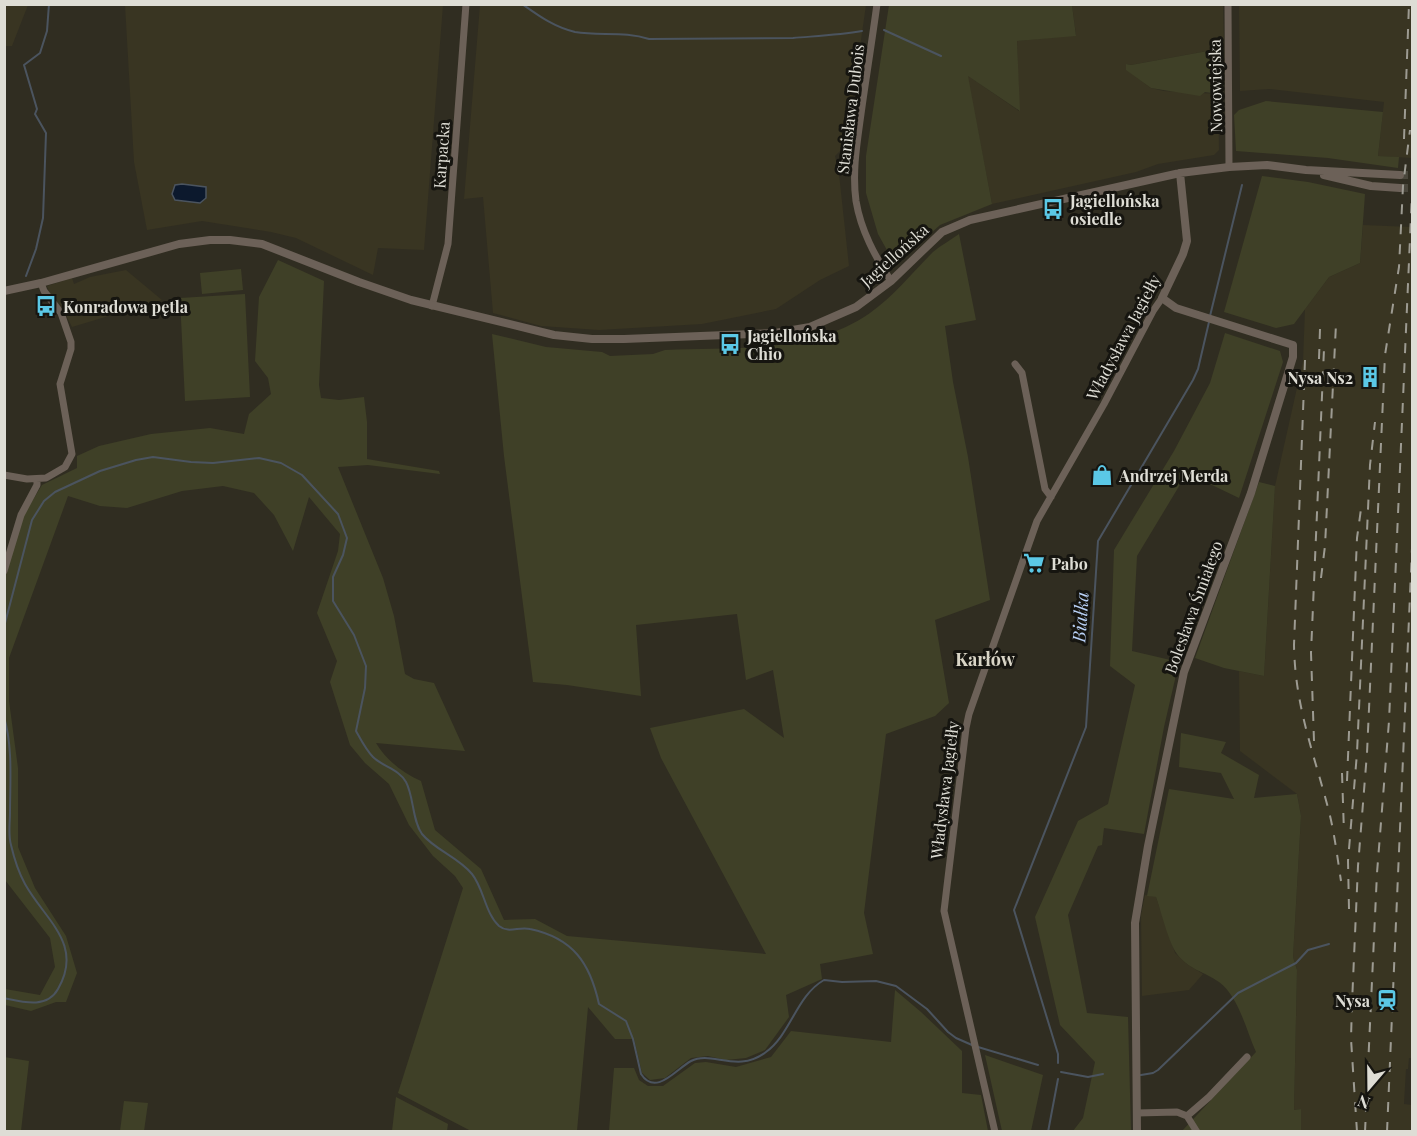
<svg xmlns="http://www.w3.org/2000/svg" width="1417" height="1136" font-family="'Playfair Display',serif">
  <style>
    .built { fill: #393522 }
    .green { fill: #3f4027 }
    .water { fill: #0c192d; stroke: #4b545f; stroke-width: 1.5 }
    .lines { fill: none; stroke-linecap: round; stroke-linejoin: round }
    .stream { stroke: #4b545f; stroke-width: 2 }
    .tertiary-tunnel { stroke: #4a473c; stroke-width: 8; stroke-dasharray: 8 4; stroke-linecap: butt }
    .minor { stroke: #6c6158; stroke-width: 7 }
    .tertiary { stroke: #6c6158; stroke-width: 8 }
    .rail { stroke: #9d9b92; stroke-width: 2; stroke-dasharray: 10 10; stroke-linecap: butt }
    .labels { text-anchor: middle; dominant-baseline: central; stroke-width: 6; stroke-linejoin: round; paint-order: stroke }
    .street-label { font-size: 16px; fill: #deddd5; stroke: #161510 }
    .poi-label { font-size: 16px; font-weight: bold; fill: #deddd5; stroke: #161510; text-anchor: start }
    .water-label { font-size: 18px; font-style: italic; fill: #b8d0f6; stroke: #161510 }
    .neighbourhood-label { font-size: 18px; font-weight: bold; fill: #d9d5c6; stroke: #161510 }
  </style>
  <rect width="100%" height="100%" fill="#302d21"/>
  <path class="built" d="M4,5H28L12,46H5Z
    M125,5H443L424,250L378,248L373,275L296,238L271,232L202,221L147,230L134,162Z
    M480,5H866L846,145L835,156L839,174L849,266L820,280L776,309L702,324L599,330L541,326L493,313L483,197L464,199Z
    M1072,5H1223L1224,48L1131,65L1127,64L1126,69L1151,88L1164,91L1218,94L1219,150L1214,155L1158,164L1136,172L992,204L967,75L1019,111L1017,41L1076,35Z
    M1239,5H1412V158L1378,156L1384,102L1269,89L1240,91Z
    M1363,225L1412,227V1058H1409L1408,1069H1406L1404,1104L1412,1105V1131H1301V1109L1294,1110L1297,970L1293,957L1301,816L1297,794L1240,751L1239,671L1264,676L1275,486L1303,361L1305,309L1329,277L1360,263Z
    M126,270L162,300L72,327L63,309L51,297L47,286L72,278L74,284L90,277Z
    M1145,895L1156,897L1175,953L1187,964L1203,974L1189,990L1142,996L1141,915Z"/>
  <path class="green" d="M889,5H1072L1076,36L1017,41L1020,111L968,76L992,204L940,225L903,258L893,261L878,234L866,193V156Z
    M1224,48V86L1218,94L1205,92L1200,96L1151,88L1126,70V64L1131,65Z
    M1266,101L1383,112L1378,156L1399,157L1398,168L1328,158L1236,151L1234,115L1239,110Z
    M1262,176L1308,182L1365,194L1360,263L1329,277L1294,324L1276,328L1224,312Z
    M959,234L976,320L945,326L953,382L968,457L990,600L935,620L949,703L935,716L886,734L864,913L873,954L820,964L822,979L786,995L789,1017L765,1050L746,1058L726,1060L708,1056L691,1058L665,1078L650,1080L642,1073L634,1039H615L588,1007L577,1131H471L398,1093L463,888L455,876L433,856L409,825L389,784L365,763L350,745L330,682L337,661L317,613L338,551L340,534L309,497L293,551L274,515L254,493L223,486L182,491L127,508L100,506L68,496L9,658V701L18,768V847L35,888L66,936L77,973L66,1002H56L31,1011L5,1005V989L40,995L55,967L50,938L5,880L4,580L23,516L42,485L77,468V456L99,446L151,434L210,428L244,434L249,414L271,394L268,378L255,361L259,297L278,260L324,281L319,385L321,398L339,400L364,397L367,422V459L439,471L440,474L368,465L338,467L383,578L394,616L405,674L414,679L434,683L465,751L376,743C386,760 403,773 421,781L435,830L481,869L504,920L535,919L567,936L766,954L661,758L650,728L744,709L784,738L773,670L746,680L737,614L636,625L641,696L567,685L533,682L504,456L492,334L546,347L602,352L610,356L653,354L665,350C733,347 812,354 870,313C894,296 912,273 933,252C941,245 951,240 959,234Z
    M241,269L243,290L202,294L200,273Z
    M245,294L250,397L185,401L180,298Z
    M1225,333L1280,351L1283,362L1239,498L1187,473L1137,556L1132,651L1179,662L1164,727L1144,834L1104,828L1102,845L1098,846L1068,915L1087,1013L1128,1017L1131,1131H1073L1083,1118L1095,1062L1060,1025L1035,917L1078,821L1108,804L1135,685L1110,666L1114,550L1174,451L1210,383Z
    M1259,482L1275,486L1264,676L1224,668L1195,658Z
    M1181,733L1226,742L1221,753L1259,775L1254,798L1297,794L1301,816L1293,957L1297,970L1294,1110L1301,1109V1131H1182L1256,1052C1246,1030 1239,997 1219,982C1205,972 1188,969 1177,954C1169,944 1161,911 1156,897L1147,896L1169,789L1234,799L1221,773L1179,767Z
    M895,990L921,1012L962,1051V1093L981,1095L988,1131H609L614,1068H634L639,1080L648,1086H663L695,1063L706,1062L736,1067L771,1057L791,1031L891,1042Z
    M985,1055L1043,1075L1031,1131H1002Z
    M4,1057L29,1061L21,1131H5Z
    M396,1097L448,1124L447,1131H392Z
    M124,1101L148,1103L144,1131H120Z"/>
  <path class="water" d="M182,184L206,187V198L200,203L175,200L172,194L175,185Z"/>
  <g class="lines">
    <path class="stream" d="M522,4C539,16 554,27 575,32C600,36 625,31 649,39L793,38C816,36 839,35 862,31
      M884,30L941,56
      M26,276L36,249L43,218L46,133L35,114L37,109L24,65L40,53L47,31L49,4
      M1210,316L1242,185
      M4,627L32,520L44,501L55,492L100,471L136,460L153,457L191,462L213,463L259,458L281,463L302,475L338,514L347,538L343,555L333,577V601L354,635L366,666L365,688L356,731C361,740 366,750 373,757C383,767 399,769 406,782C414,797 412,820 422,834C435,850 458,857 472,874C484,889 485,913 499,926C509,934 519,926 530,929C573,938 590,963 599,1004L626,1021L633,1039L641,1074C656,1097 676,1069 691,1061C712,1050 737,1074 766,1052C791,1034 796,996 824,980L842,982L876,981L896,986L927,1009L948,1032L956,1038L972,1045
      M4,717C13,747 10,782 10,813C10,823 8,835 11,845C14,858 19,873 25,884C45,920 84,944 58,989C47,1009 23,1002 4,998
      M978,1047L1038,1065
      M1058,1063V1054L1014,910L1086,727L1098,541L1193,380L1198,369L1209,322
      M1061,1072L1088,1077L1103,1074
      M1141,1075L1153,1073L1158,1070L1238,993L1296,963L1308,950L1329,944
      M1048,1132L1058,1079"/>
    <path class="tertiary-tunnel" d="M1400,175H1412
      M1400,188H1412"/>
    <path class="minor" d="M877,4C872,41 866,78 861,114C857,143 852,172 856,201C861,231 875,256 891,281
      M1228,4L1229,167
      M432,306L448,244L466,4
      M1015,364L1022,373L1045,489L1051,497
      M4,475L27,479L46,478L65,467L72,454L60,384L71,349V342L61,313L44,291L41,283
      M4,571L21,515L37,485V479
      M1137,1113L1177,1112L1187,1116L1209,1097L1247,1057
      M1187,1116L1197,1132
      M995,1132L944,911L966,728L969,714L1037,521L1104,404L1153,311L1162,298"/>
    <path class="tertiary" d="M1324,175L1371,186L1400,188
      M4,291L41,283L179,244L210,240H230L262,244L359,282L411,300L554,335L592,339H624L775,333L810,327L856,307L891,281L942,232L970,220L1180,173L1229,167L1267,165L1306,170L1400,175
      M1137,1132L1135,923L1148,846L1184,672L1251,493L1293,357V345L1176,308L1162,298L1183,254L1187,241L1180,173"/>
    <path class="rail" d="M1404,139L1409,4
      M1319,359L1320,329
      M1305,360L1294,645C1295,704 1312,748 1327,804C1334,829 1337,855 1341,881
      M1321,578L1325,546L1336,324
      M1314,741L1311,653L1324,349
      M1342,773L1344,833
      M1347,781L1357,538L1361,509
      M1349,909L1348,861L1357,753L1370,465L1375,422
      M1357,1132L1351,1039L1352,1003L1358,866L1367,753L1385,355L1399,267L1403,186L1410,130
      M1365,1132L1377,873L1389,721L1412,192
      M1387,1132L1412,548"/>
  </g>
  <defs>
    <symbol id="bus-bare" viewBox="-9 -9 18 18"><path d="M-5-6H5V4H4V6H2V4H-2V6H-4V4H-5ZM-3.5-4V0h7V-4ZM-3.5 1.2v1.5H-2V1.2ZM2 1.2v1.5H3.5V1.2Z" fill="#5bc8e6" stroke="#161510" stroke-width="2.5" paint-order="stroke"/></symbol>
    <symbol id="building-bare" viewBox="-9 -9 18 18"><path d="M-4-6H4V6H1V3H-1V6H-4ZM-2.5-4.3h1.7v1.8h-1.7ZM.8-4.3h1.7v1.8H.8ZM-2.5-1h1.7V.8h-1.7ZM.8-1h1.7V.8H.8Z" fill="#5bc8e6" stroke="#161510" stroke-width="2.5" paint-order="stroke"/></symbol>
    <symbol id="shop-bare" viewBox="-9 -9 18 18"><path d="M-5-2.5h2.3a2.7 3.5 0 0 1 5.4 0H5L5.5 6h-11ZM-1.5-2.5h3a1.5 2.3 0 0 0-3 0Z" fill="#5bc8e6" stroke="#161510" stroke-width="2.5" paint-order="stroke"/></symbol>
    <symbol id="supermarket-bare" viewBox="-9 -9 18 18"><path d="M-6-5.5h2.5l.6 2H6L4.5 2H-2.5L-4.4-4H-6ZM-1.5 3.2a1.3 1.3 0 1 0 .1 0ZM3 3.2a1.3 1.3 0 1 0 .1 0Z" fill="#5bc8e6" stroke="#161510" stroke-width="2.5" paint-order="stroke"/></symbol>
    <symbol id="station-bare" viewBox="-9 -9 18 18"><path d="M-3-6H3Q5-6 5-4V2Q5 4 3 4L4.5 6H3L1.5 4h-3L-3 6H-4.5L-3 4Q-5 4-5 2V-4Q-5-6-3-6ZM-3.5-4v3h7v-3ZM-3.5 1v1.5H-2V1ZM2 1v1.5H3.5V1Z" fill="#5bc8e6" stroke="#161510" stroke-width="2.5" paint-order="stroke"/></symbol>
  </defs>
  <g fill-rule="evenodd">
    <use href="#bus-bare" x="1038" y="194" width="30" height="30"/>
    <use href="#bus-bare" x="31" y="291" width="30" height="30"/>
    <use href="#bus-bare" x="715" y="329" width="30" height="30"/>
    <use href="#building-bare" x="1355" y="362" width="30" height="30"/>
    <use href="#shop-bare" x="1087" y="460" width="30" height="30"/>
    <use href="#supermarket-bare" x="1019" y="548" width="30" height="30"/>
    <use href="#station-bare" x="1372" y="985" width="30" height="30"/>
  </g>
  <g class="labels">
    <g class="street-label">
      <text transform="translate(1215 86) rotate(-91)">Nowowiejska</text>
      <text transform="translate(850 109) rotate(-83)">Stanisława Dubois</text>
      <text transform="translate(441 155) rotate(-86)">Karpacka</text>
      <text transform="translate(894 255) rotate(-42)">Jagiellońska</text>
      <text transform="translate(1123 337) rotate(-62)">Władysława Jagiełły</text>
      <text transform="translate(1193 607) rotate(-70)">Bolesława Śmiałego</text>
      <text transform="translate(944 790) rotate(-83)">Władysława Jagiełły</text>
    </g>
    <g class="poi-label">
      <text x="1070" y="200">Jagiellońska<tspan x="1070" dy="18">osiedle</tspan></text>
      <text x="63" y="306">Konradowa pętla</text>
      <text x="747" y="335">Jagiellońska<tspan x="747" dy="18">Chio</tspan></text>
      <text x="1353" y="377" text-anchor="end">Nysa Ns2</text>
      <text x="1119" y="475">Andrzej Merda</text>
      <text x="1051" y="563">Pabo</text>
      <text x="1370" y="1000" text-anchor="end">Nysa</text>
    </g>
    <g class="water-label">
      <text transform="translate(1080 617) rotate(-86)">Białka</text>
    </g>
    <g class="neighbourhood-label">
      <text x="985" y="659">Karłów</text>
    </g>
  </g>
  <rect width="1417" height="1136" fill="none" stroke="#deddd5" stroke-width="12"/>
  <g transform="translate(1369 1088) rotate(200)" stroke="#161510" stroke-width="4.5" paint-order="stroke">
  <path d="M0-4.5L10 22L0 15L-10 22Z" fill="#deddd5"/>
  <text y="-9" font-size="16" font-weight="bold" text-anchor="middle" fill="#deddd5">N</text>
  </g>
</svg>
